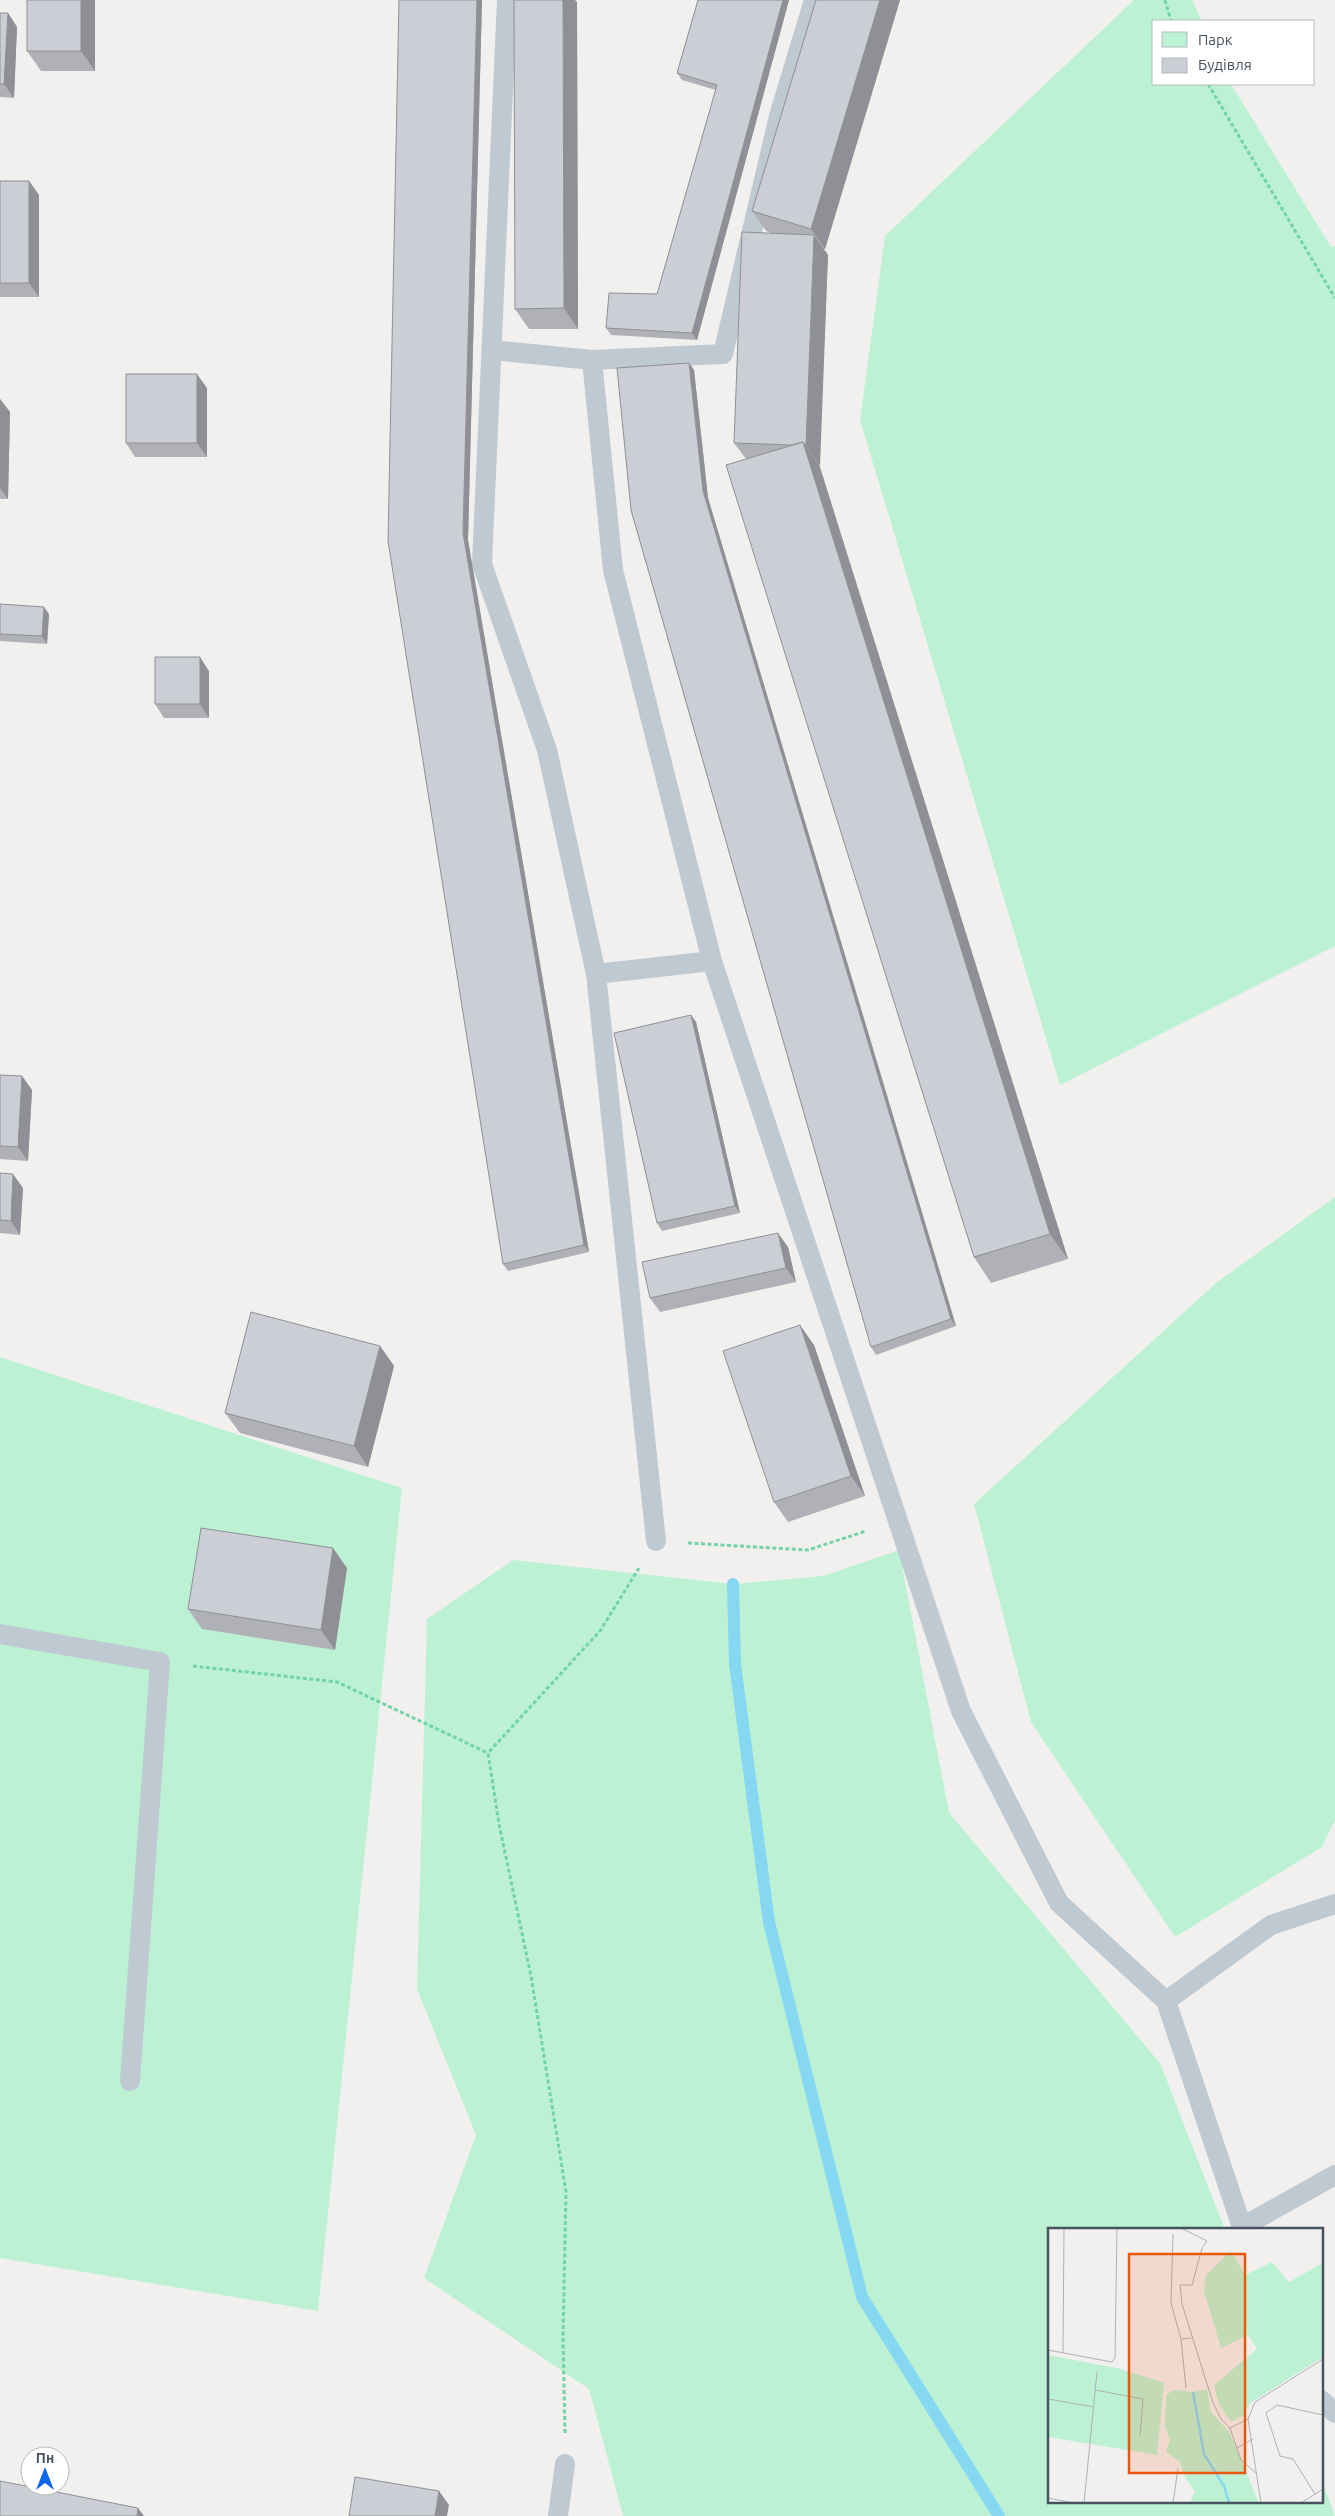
<svg xmlns="http://www.w3.org/2000/svg" width="1335" height="2516" font-family="Ubuntu,sans-serif">
  <style>
    .green { fill: #bcf2d3 }
    .lines { fill: none; stroke-linecap: round; stroke-linejoin: round }
    .stream { stroke: #86d7f2; stroke-width: 12 }
    .path { stroke: #71d3a6; stroke-width: 3; stroke-dasharray: 4 2.5; stroke-linecap: butt }
    .lane { stroke: #bfc9d2; stroke-width: 20 }
    .wall { fill: #afb1b7 }
    .shaded-wall { fill: #8e9095 }
    .building { fill: #cbced5; stroke: #8e9095 }
    .inset-river { fill: none; stroke: #86d7f2; stroke-width: 2.5 }
    .inset-road { fill: none; stroke: #adb1b5; stroke-width: 1 }
    .view { fill: #e8590c; fill-opacity: 0.15; stroke: #e8590c; stroke-width: 2.5 }
    .inset-edge { fill: none; stroke: #46525e; stroke-width: 2.5 }
  </style>
  <rect width="100%" height="100%" fill="#f2f0ef"/>
  <path class="green" d="M1134,0H1192L1202,21H1154V84H1231L1331,247L1335,246V946L1060,1085L860,420L885,236Z
    M1335,1197V1820L1322,1847L1175,1937L1031,1722L974,1504L1216,1283Z
    M0,1357L402,1488L318,2311L0,2258Z
    M899,1550L949,1813L1160,2063L1225,2230H1049V2502H1321V2478L1335,2516H623L589,2389L424,2278L476,2135L417,1989L427,1619L513,1560L733,1584L823,1576Z"/>
  <g class="lines">
    <path class="stream" d="M733,1584L735,1664L769,1922L862,2297L999,2516"/>
    <path class="path" d="M1165,0L1171,21
      M1208,84L1335,298
      M688,1543L808,1550L866,1531
      M193,1666L337,1682L488,1753
      M565,2433L563,2337L566,2192L531,1976L499,1824L488,1753L600,1631L639,1568"/>
    <path class="lane" d="M507,0L482,564L547,750L596,974L712,961
      M814,0L779,116L723,354L592,360L613,570L712,961L961,1711L1059,1903L1166,2001L1271,1925L1335,1904
      M492,350L592,360
      M596,974L656,1541
      M0,1634L160,1662L130,2081
      M1166,2001L1243,2230
      M1242,2227L1335,2175
      M1321,2400L1335,2413
      M558,2516L565,2464"/>
  </g>
  <path class="wall" d="M95,0V71H41L27,51Z
    M399,0H482L468,540L589,1252L508,1271L503,1264Z
    M698,0H789L697,340L611,335L606,328L657,294L716,90L682,80L677,73Z
    M816,0H900L825,249L823,248L828,255L819,466L1068,1259L991,1283L974,1257L746,459L734,443L773,234L766,231L752,211Z
    M577,2L578,329H529L515,309Z
    M0,13H8L17,27L14,98L0,97Z
    M0,181H29L39,195V297H0Z
    M689,363L694,370L708,498L956,1326L876,1355L871,1347L631,510Z
    M207,388V457H135L126,443Z
    M0,399L10,412L8,499H0Z
    M0,604L49,614L47,644L0,641Z
    M209,671V718H164L155,704Z
    M691,1015L696,1022L740,1213L662,1231L657,1223Z
    M0,1075L22,1076L32,1090L28,1161L0,1159Z
    M0,1173L23,1188L20,1235L0,1233Z
    M788,1247L796,1282L660,1312L650,1298Z
    M814,1345L865,1496L788,1522L774,1502Z
    M380,1346L394,1366L368,1467L240,1433L225,1413Z
    M347,1568L335,1650L202,1629L188,1609Z"/>
  <path class="shaded-wall" d="M81,0H95V71L81,51Z
    M477,0H482L468,540L589,1252L584,1245L463,533Z
    M563,0H575L577,2L578,329L564,308Z
    M783,0H789L697,340L692,333Z
    M880,0H900L825,249L811,229Z
    M8,13L17,27L14,98L4,84Z
    M29,181L39,195V297L29,283Z
    M814,235L828,255L820,466L806,446Z
    M689,363L694,370L708,498L956,1326L951,1319L703,491Z
    M197,374L207,388V457L197,443Z
    M0,399L10,412L8,499L0,488Z
    M803,442L820,467L1068,1259L1050,1234Z
    M44,607L49,614L47,644L42,636Z
    M200,657L209,671V718L200,704Z
    M691,1015L696,1022L740,1213L735,1206Z
    M22,1076L32,1090L28,1161L18,1147Z
    M13,1174L23,1188L20,1235L11,1221Z
    M778,1233L788,1247L796,1282L786,1268Z
    M800,1325L814,1345L865,1496L851,1476Z
    M380,1346L394,1366L368,1467L354,1446Z
    M333,1548L347,1568L335,1650L321,1630Z
    M439,2491L449,2505L447,2516H435Z
    M138,2508L144,2516H137Z"/>
  <path class="building" d="M27,0H81V51H27Z
    M399,0H477L463,533L584,1245L503,1264L388,541Z
    M514,0H563L564,308L515,309Z
    M698,0H783L692,333L606,328L609,293L657,294L717,85L677,73Z
    M816,0H880L811,229L752,211Z
    M0,13H8L4,84H0Z
    M0,181H29V283H0Z
    M742,232L814,235L806,446L803,442L791,445L734,443Z
    M689,363L703,491L951,1319L871,1347L631,510L617,368Z
    M126,374H197V443H126Z
    M803,442L1050,1234L974,1257L726,465Z
    M0,604L44,607L42,636L0,634Z
    M155,657H200V704H155Z
    M691,1015L735,1206L657,1223L614,1033Z
    M0,1075L22,1076L18,1147L0,1146Z
    M0,1173L13,1174L11,1221L0,1220Z
    M778,1233L786,1268L650,1298L642,1262Z
    M251,1312L380,1346L354,1446L225,1413Z
    M800,1325L851,1476L774,1502L723,1351Z
    M201,1528L333,1548L321,1630L188,1609Z
    M355,2477L439,2491L435,2516H349Z
    M0,2481L138,2508L137,2516H0Z"/>
  <g transform="translate(1048 2228)">
    <rect width="275" height="275" fill="#f2f0ef"/>
    <path d="M183,23L197,47L224,34L241,54L275,35V129L202,175L196,187L183,194L171,176L166,157L209,121L200,107L173,120L156,63L158,47ZM0,127L69,140L116,155L109,227L0,209ZM159,161L163,184L182,205L211,275H142L147,264L136,247L132,234L118,224L122,212L117,199L118,167L126,162L145,164Z" fill="#bcf2d3"/>
    <path class="inset-river" d="M145,164L156,226L176,258L181,275"/>
    <path class="inset-road" d="M133,0L159,13L154,20L144,57H132L134,76L165,175L173,191L182,200L200,191L213,275M125,6L123,75L133,111L143,110M133,111L138,160M0,122L64,134L67,130L69,0M15,125L16,0M47,162L95,171L92,207M0,171L46,179M200,191L207,174L275,131M182,200L193,232L208,245M189,220L205,211M267,266L245,231L232,228L218,185L229,177L275,187M0,270L26,275M36,275L49,144M125,275L130,240M253,275L275,261"/>
    <path class="view" d="M81,26H197V245H81Z"/>
    <rect width="275" height="275" class="inset-edge"/>
  </g>
  <rect x="1152" y="20" width="162" height="65" fill="#ffffff" stroke="#b5babf"/>
  <rect x="1162" y="32" width="25" height="15" fill="#bcf2d3" stroke="#b5babf"/>
  <text x="1198" y="45" font-size="15" fill="#46525e">Парк</text>
  <rect x="1162" y="58" width="25" height="15" fill="#cbced5" stroke="#b5babf"/>
  <text x="1198" y="70" font-size="15" fill="#46525e">Будівля</text>
  <g transform="translate(45 2471)"><circle r="24" fill="#ffffff" stroke="#b5babf"/>
  <path d="M0-4L9 19L0 12L-9 19Z" fill="#0d66ee"/>
  <text y="-8" font-size="14" font-weight="bold" text-anchor="middle" fill="#46525e">Пн</text>
  </g>
</svg>
